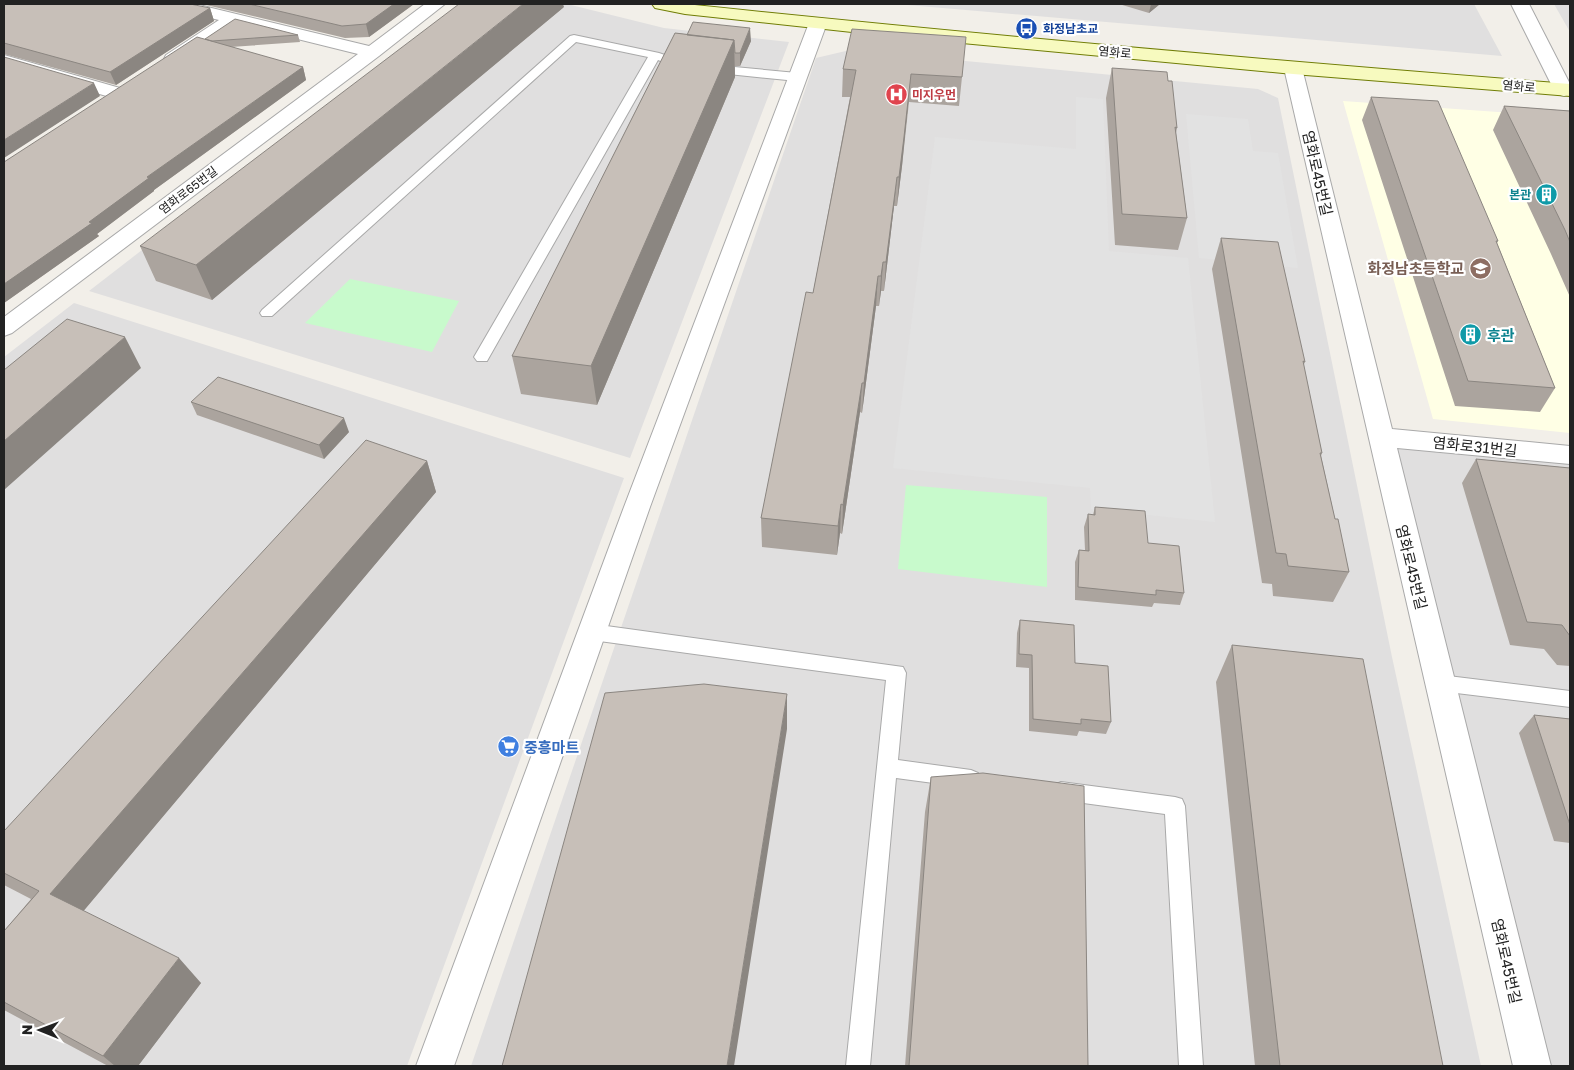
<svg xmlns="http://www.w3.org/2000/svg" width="1574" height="1070" font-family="'Golos Text','Noto Sans KR',sans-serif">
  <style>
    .residential { fill: #e0dfdf }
    .education { fill: #ffffe5 }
    .park { fill: #c8facc }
    .parking { fill: #e2e2e2 }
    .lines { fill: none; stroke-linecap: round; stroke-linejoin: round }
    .lane-casing { stroke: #a9a9a9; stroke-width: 2 }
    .street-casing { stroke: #a9a9a9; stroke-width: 2 }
    .secondary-casing { stroke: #707d05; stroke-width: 2 }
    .lane { fill: #fff; fill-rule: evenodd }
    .street { fill: #fff; fill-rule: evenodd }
    .secondary { fill: #f7fabf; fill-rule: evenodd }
    .wall { fill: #aba49e }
    .shaded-wall { fill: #8b8681 }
    .building { fill: #c7bfb8; stroke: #8b8681 }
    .labels { text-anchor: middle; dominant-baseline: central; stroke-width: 4.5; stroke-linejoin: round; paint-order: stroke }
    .far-transit-label { font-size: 12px; font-weight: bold; fill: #164399; stroke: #fff; text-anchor: start }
    .far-street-label { font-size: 12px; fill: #222; stroke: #fff }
    .far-health-label { font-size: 12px; font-weight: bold; fill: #be3a42; stroke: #fff; text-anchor: start }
    .far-culture-label { font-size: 12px; font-weight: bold; fill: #0d838f; stroke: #fff; text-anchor: end }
    .street-label { font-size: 15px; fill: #222; stroke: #fff }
    .education-label { font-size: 15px; font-weight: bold; fill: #785e54; stroke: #fff; text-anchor: end }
    .culture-label { font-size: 15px; font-weight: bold; fill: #0d838f; stroke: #fff; text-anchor: start }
    .shop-label { font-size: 15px; font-weight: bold; fill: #366cbe; stroke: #fff; text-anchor: start }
  </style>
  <rect width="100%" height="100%" fill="#f2efe9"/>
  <path class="residential" d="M460,4H567L664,28L789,42L630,458L89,291Z
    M896,4H1474L1502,56Z
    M1554,4H1570V32Z
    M850,50L1258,89L1278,98L1392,657L1481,1066H471L816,58Z
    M74,303L624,478L407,1066H4V357Z
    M1381,437L1570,455V1066H1532Z"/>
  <path class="education" d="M1343,101L1570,117V433L1433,419Z"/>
  <path class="park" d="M350,279L459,301L432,352L305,323Z
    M906,485L1047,497V587L898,569Z"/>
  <path class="parking" d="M1076,97L1103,99L1109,251L1188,258L1215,522L1091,509L1090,488L893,468L935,137L1076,149Z
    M1186,114L1248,119L1253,151L1278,153L1298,268L1199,258Z"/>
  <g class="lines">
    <defs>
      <path id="lane" d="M574,35L659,53L688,63L690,66L684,70L658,60L487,361H477L474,357L648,57L576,42L272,316H262L260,313L262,310L570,36Z
        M713,65L797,73L803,77L797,81L709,72L707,69L709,66Z
        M592,624L903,667L906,673L898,760L971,770L978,773L981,779L978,785L971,788L896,778L870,1066H846L886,680L592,640L585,637L583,632L585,627Z
        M1440,675L1570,691V707L1440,691L1433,689L1430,683L1433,677Z
        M1061,782L1175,797L1182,799L1185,806L1203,1066H1179L1165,814L1061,800L1054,797L1051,791L1054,785Z"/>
      <path id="street" d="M165,4H195L369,46L425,4H445L379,56L12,333L4,336V317L358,54L237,24L180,63L173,65L166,63L164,59L166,55L219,20L168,8Z
        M1511,4H1529L1570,84V94L1564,96L1557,94L1554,90Z
        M818,18L824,19L827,23L650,507L454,1066H416L624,507L809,23L812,19Z
        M4,55L127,90L130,94L127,98L120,100L4,66Z
        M1293,62L1300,64L1302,68L1392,429L1570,446V464L1397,448L1551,1066H1513L1284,68L1286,64Z"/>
      <path id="secondary" d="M652,4H685C980,35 1275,61 1570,84V96L1293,74L898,37L685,14L655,8Z"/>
    </defs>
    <use href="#lane" class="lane-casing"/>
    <use href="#street" class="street-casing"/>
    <use href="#secondary" class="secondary-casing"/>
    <use href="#lane" class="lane"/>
    <use href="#street" class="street"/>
    <use href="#secondary" class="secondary"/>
  </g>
  <path class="wall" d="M4,4L210,8L214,21L116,85L4,54Z
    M202,4H414L369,37L345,38Z
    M1119,4H1160L1149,13Z
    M564,7L212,300L156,281L140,246Z
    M675,33L751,41L740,66H735V77L597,405L521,394L512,356Z
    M298,35L300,42L231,47L303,67L306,80L154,190V191L97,234L99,236L4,303V162L205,39Z
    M1112,68L1168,81L1177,128L1176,133L1187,218L1178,250L1115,245L1106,98Z
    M843,69L962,77L959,106L909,102L902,166L897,206H894L884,291H881L879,306H876L862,413L860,412L842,534L840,533L837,555L762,547L761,518L813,293L850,97H842Z
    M1371,97L1498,241L1497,243L1555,388L1540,412L1455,406L1362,120Z
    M1504,106L1570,111V297L1551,254L1493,130Z
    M1221,238L1305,362L1303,366L1322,453L1321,456L1335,519L1349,572L1333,602L1273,596L1272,584L1262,583L1212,269Z
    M191,402L349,432L324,459L197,415Z
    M1476,459L1570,468V666L1557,665L1544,649L1510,645L1462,483Z
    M427,461L436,492L83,911L201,983L138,1066H108L4,1010V931L31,899L4,885V831Z
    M1095,507L1148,543L1184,593L1180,605L1154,603L1152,607L1075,600V562L1079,550H1085L1084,527L1088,514L1093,515Z
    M1020,620L1075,663L1111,722L1106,734L1079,731L1077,736L1029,731V668L1016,667L1017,633Z
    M1232,645L1443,1066H1255L1216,682Z
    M1534,715L1570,719V843L1554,841L1519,733Z
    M931,777L1088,1066H905L925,812Z"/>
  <path class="shaded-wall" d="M394,4H414L369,37L366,24Z
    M523,4H563L564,7L212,300L196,265Z
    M1151,4H1160L1149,13Z
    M210,8L214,21L116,85L110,72Z
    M750,28L751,41L740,66V53Z
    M734,40L735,77L597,405L591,366Z
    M303,67L306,80L154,190V191L97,234L99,236L4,303V284L89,222L147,177Z
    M911,74L902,166L897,206L899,177Z
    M94,83L100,96L4,158V140Z
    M897,177L894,206L884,291L886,262Z
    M883,262L881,291L879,306L881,276Z
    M878,276L876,306L862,413L864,383Z
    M125,337L141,368L4,490V441Z
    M862,383L860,412L842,534L843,505Z
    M344,418L349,432L324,459L319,445Z
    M427,461L436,492L76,920L50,894Z
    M841,504L840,533L837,555L838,526Z
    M787,694V729L734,1066H727Z
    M179,958L201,983L138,1066H115L103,1056Z"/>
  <path class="building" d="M4,4H190L210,8L110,72L4,43Z
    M249,4H394L366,24L342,26Z
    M459,4H523L196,265L140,246Z
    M235,19L298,35L212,41L205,39Z
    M693,22L750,28L740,53H735L734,40L687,35Z
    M852,29L966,37L962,77L911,74L904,137L899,177H897L886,262H883L881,276H878L864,383H862L843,505L841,504L838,526L761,518L806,292L813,293L856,70L843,69Z
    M675,33L734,40L591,366L512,356Z
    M197,37L303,67L147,177L149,178L89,222L92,223L4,284V162Z
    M4,57L94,83L4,140Z
    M1112,68L1167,72L1168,81H1172L1177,128L1175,127L1187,218L1122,214Z
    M1371,97L1438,101L1498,241H1496L1555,388L1468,381Z
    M1504,106L1570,111V242L1565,230Z
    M1221,238L1278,242L1305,362L1303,361L1322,453H1320L1335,519H1338L1349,572L1288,566L1286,554L1276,553Z
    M67,319L125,337L4,441V370Z
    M218,377L344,418L319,445L191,402Z
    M366,440L427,461L50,894L179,958L103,1056L4,1002V931L39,891L4,873V831Z
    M1476,459L1570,468V636L1562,625L1527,622Z
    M1095,507L1145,511L1148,543L1179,546L1184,593L1156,590V595L1078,587L1079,550L1089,551L1088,514L1095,515Z
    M1020,620L1074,625L1075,663L1108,666L1111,722L1081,719V724L1033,719L1032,655L1019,654Z
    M1232,645L1363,659L1443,1066H1280Z
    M704,684L787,694L727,1066H502L605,693Z
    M1534,715L1570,719V825Z
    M983,773L1084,786L1088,1066H909L931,777Z"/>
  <defs>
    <symbol id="bus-disc" viewBox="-11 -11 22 22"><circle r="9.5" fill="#1a4fb4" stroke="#fff"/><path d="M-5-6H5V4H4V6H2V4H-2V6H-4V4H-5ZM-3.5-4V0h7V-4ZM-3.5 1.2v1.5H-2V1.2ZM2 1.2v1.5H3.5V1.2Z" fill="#fff"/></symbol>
    <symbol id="hospital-disc" viewBox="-11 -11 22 22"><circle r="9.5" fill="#e0444e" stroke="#fff"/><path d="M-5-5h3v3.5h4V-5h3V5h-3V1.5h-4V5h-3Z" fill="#fff"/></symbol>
    <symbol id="building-disc" viewBox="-11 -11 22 22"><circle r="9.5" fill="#0f9aa8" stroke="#fff"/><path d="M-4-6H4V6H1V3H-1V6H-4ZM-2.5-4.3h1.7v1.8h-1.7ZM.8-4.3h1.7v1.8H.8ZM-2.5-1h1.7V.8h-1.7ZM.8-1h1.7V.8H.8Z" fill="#fff"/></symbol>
    <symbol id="school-disc" viewBox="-11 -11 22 22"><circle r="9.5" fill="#8d6e63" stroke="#fff"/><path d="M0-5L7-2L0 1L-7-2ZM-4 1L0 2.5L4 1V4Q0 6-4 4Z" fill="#fff"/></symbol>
    <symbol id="supermarket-disc" viewBox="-11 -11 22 22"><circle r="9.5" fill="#3f7fe0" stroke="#fff"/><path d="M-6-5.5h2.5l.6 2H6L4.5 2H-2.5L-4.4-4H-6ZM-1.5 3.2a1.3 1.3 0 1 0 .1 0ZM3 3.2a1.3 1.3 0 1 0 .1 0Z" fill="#fff"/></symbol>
  </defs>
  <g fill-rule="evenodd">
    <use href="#bus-disc" x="1014" y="16" width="25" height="25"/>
    <use href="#hospital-disc" x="884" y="82" width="25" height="25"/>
    <use href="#building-disc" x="1534" y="182" width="25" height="25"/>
    <use href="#school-disc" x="1468" y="256" width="25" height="25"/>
    <use href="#building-disc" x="1458" y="322" width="25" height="25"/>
    <use href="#supermarket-disc" x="496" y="734" width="25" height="25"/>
  </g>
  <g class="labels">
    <g class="far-transit-label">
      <text x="1043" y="28">화정남초교</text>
    </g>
    <g class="far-street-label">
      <text transform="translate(1115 52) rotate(5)">염화로</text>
      <text transform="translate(1519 86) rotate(5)">염화로</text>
      <text transform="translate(188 190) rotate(-37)">염화로65번길</text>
    </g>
    <g class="far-health-label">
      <text x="912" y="94">미지우먼</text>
    </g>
    <g class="far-culture-label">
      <text x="1531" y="194">본관</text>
    </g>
    <g class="street-label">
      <text transform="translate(1318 173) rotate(77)">염화로45번길</text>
      <text transform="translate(1475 446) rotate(6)">염화로31번길</text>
      <text transform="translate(1412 567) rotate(76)">염화로45번길</text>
      <text transform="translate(1507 961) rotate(77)">염화로45번길</text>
    </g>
    <g class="education-label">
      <text x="1464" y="268">화정남초등학교</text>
    </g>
    <g class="culture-label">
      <text x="1487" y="335">후관</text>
    </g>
    <g class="shop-label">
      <text x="524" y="747">중흥마트</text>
    </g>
  </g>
  <rect width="1574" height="1070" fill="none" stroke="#222222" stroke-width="10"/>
  <g transform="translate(40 1030) rotate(271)" stroke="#ffffff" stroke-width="4" paint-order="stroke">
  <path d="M0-4L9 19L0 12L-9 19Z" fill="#222222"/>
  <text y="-8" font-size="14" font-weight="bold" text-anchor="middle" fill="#222222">N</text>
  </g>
</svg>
